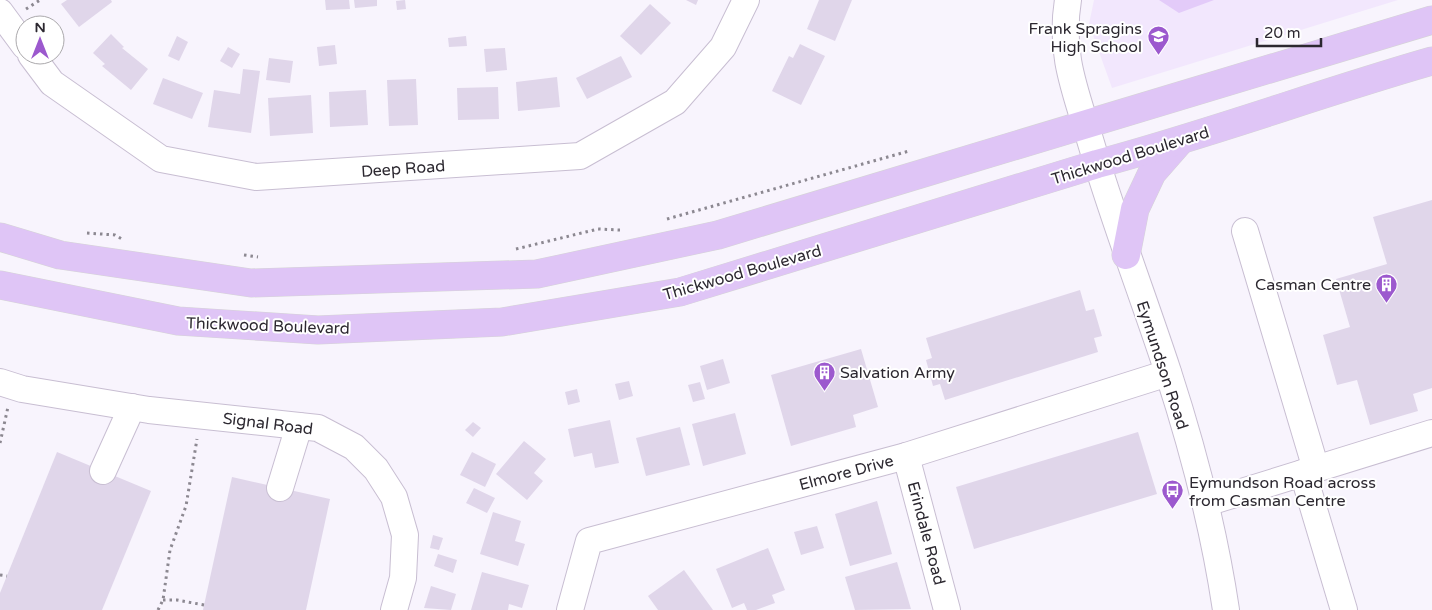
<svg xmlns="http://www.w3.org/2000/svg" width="1432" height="610" viewBox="0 0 1432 610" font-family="'Varela Round',sans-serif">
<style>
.built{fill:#f2e7fd}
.garden{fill:#e3cbf9}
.building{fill:#e0d6ea}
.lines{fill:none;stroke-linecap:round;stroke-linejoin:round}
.minor-casing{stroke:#c8bed2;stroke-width:28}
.major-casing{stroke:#d5d4d6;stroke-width:29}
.path{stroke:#8c8891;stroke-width:3;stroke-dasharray:2.5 4;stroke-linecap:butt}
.minor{stroke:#fff;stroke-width:26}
.major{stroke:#dfc5f6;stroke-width:28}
.labels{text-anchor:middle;stroke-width:4;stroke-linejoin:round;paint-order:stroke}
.poi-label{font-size:16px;fill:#2c2830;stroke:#fff;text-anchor:end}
.street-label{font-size:16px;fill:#2c2830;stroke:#fff}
</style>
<rect width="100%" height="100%" fill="#f8f4fd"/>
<polygon class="built" points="1094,0 1398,0 1112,88 1089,24"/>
<polygon class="garden" points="1159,0 1214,0 1179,13"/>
<g class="building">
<polygon points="67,0 111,0 112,2 79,27 61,4"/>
<polygon points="325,0 349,0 350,9 326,10"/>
<polygon points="354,0 377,0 377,6 355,8"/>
<polygon points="405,0 406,9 397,10 396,1"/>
<polygon points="686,0 698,0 696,5"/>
<polygon points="819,0 852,0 835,41 807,29"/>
<polygon points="650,4 671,23 641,55 620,36"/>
<polygon points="111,34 124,47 122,48 148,69 131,90 102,66 105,64 93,53"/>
<polygon points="177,36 188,42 179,61 168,56"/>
<polygon points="466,36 467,46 449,47 448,38"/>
<polygon points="800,44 825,56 801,105 772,91 789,56 793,58"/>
<polygon points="335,45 337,64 319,66 317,47"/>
<polygon points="228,47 240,54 232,68 220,61"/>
<polygon points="505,48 507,70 486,72 484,49"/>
<polygon points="621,56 632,77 587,99 576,78"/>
<polygon points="269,58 293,61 290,83 266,80"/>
<polygon points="243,69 260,71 251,133 208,127 214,90 240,94"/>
<polygon points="557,77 560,107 518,111 516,82"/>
<polygon points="163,78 203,93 192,119 153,104"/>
<polygon points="416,79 418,125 389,126 387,80"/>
<polygon points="498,87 499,119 458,120 457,88"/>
<polygon points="366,90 368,125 330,127 329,92"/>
<polygon points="311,95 313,133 270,136 268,98"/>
<polygon points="1432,200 1432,388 1413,394 1418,411 1370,425 1357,380 1337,385 1323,335 1350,327 1336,279 1387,264 1373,217"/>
<polygon points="1080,290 1086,311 1094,309 1102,336 1094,338 1098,352 945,400 940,384 933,386 926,360 932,358 926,338"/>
<polygon points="861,349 878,407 853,415 856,427 791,446 771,375"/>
<polygon points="723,359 730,383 707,390 700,366"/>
<polygon points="629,381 633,396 619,400 615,384"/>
<polygon points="700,382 705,399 693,402 688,385"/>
<polygon points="577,389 580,402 568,405 565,392"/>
<polygon points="735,413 746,454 703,466 692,424"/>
<polygon points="610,420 619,463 595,468 592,453 574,457 568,429"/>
<polygon points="473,422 481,428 473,437 465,430"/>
<polygon points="680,427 690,465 646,476 636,438"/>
<polygon points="1138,432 1157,494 974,549 956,487"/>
<polygon points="524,441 546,459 534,473 543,481 527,500 496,474"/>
<polygon points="57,452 151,491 102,610 0,610 0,593"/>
<polygon points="472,452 496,464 485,487 460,475"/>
<polygon points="232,477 330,499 306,610 203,610"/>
<polygon points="474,488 495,498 487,513 466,503"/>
<polygon points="877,501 892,554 850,566 835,514"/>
<polygon points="493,512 521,521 515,541 525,544 518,566 480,554"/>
<polygon points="817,526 824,548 801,555 794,532"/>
<polygon points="433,535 443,538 439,550 430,548"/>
<polygon points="768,548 785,590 772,595 775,603 756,610 747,610 744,603 732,608 716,569"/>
<polygon points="438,554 457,560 453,573 434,566"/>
<polygon points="897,562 911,609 855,610 845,577"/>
<polygon points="684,570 713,610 658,610 648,596"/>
<polygon points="482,572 529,585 522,608 509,604 508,610 471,610"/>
<polygon points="431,586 456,594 451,610 424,608"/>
</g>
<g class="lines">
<defs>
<g id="minor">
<path d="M 1068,0 C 1059,55 1076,92 1091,143 C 1114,221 1143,296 1168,372 C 1193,449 1214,529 1226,610"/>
<polyline points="0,12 25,46"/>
<polyline points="31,55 52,83 161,159 256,177 580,156 675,102 723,47 746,0"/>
<polyline points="1245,231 1316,469"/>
<polyline points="0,382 22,389 149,410 318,428 354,447 376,469 394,497 405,535 403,578 394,610"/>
<polyline points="906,456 947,610"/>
<polyline points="103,471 132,407"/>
<polyline points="1303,473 1344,610"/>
<polyline points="280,488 299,426"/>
<polyline points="1206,503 1432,433"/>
<polyline points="570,610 589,541 906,456 1168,373"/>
</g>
<g id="major">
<polyline points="0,237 60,255 251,283 537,274 718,235 1432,20"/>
<polyline points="1126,255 1135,209 1152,173 1180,141"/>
<path d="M 0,285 L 178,321 L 318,330 L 502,322 L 680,292 L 1097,164 C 1210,134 1320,93 1432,61"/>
</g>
</defs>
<use href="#minor" class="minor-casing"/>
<use href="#major" class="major-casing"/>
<g class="path">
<polyline points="26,9 40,0"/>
<polyline points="667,219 909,151"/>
<polyline points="87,233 115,235 122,239"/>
<polyline points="516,249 598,229 620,230"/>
<polyline points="244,255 258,257"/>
<polyline points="0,443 8,407"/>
<polyline points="0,575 7,576"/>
<polyline points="163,600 177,600 204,605"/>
<polyline points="158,610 163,600 170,550 186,506 197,439"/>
</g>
<use href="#minor" class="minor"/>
<use href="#major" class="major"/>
</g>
<defs>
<symbol id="school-pin" viewBox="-11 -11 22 30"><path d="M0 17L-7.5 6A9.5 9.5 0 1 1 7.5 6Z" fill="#9c59ce" stroke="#fff"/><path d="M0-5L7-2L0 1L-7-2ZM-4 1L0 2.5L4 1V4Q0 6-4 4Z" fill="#fff"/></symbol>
<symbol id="building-pin" viewBox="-11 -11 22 30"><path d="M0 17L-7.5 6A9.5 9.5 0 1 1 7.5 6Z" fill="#9c59ce" stroke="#fff"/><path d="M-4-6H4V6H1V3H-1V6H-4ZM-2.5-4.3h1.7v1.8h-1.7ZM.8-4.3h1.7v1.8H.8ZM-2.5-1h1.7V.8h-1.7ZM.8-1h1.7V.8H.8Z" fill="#fff"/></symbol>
<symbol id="bus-pin" viewBox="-11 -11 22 30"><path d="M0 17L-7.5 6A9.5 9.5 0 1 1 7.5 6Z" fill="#9c59ce" stroke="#fff"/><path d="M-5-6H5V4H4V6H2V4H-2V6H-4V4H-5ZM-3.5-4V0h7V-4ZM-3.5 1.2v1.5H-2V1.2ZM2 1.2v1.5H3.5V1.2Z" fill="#fff"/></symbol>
</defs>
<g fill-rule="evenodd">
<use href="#school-pin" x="1146" y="24" width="25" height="34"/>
<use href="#building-pin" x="1374" y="272" width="25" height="34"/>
<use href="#building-pin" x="812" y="360" width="25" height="34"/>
<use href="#bus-pin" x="1160" y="478" width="25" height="34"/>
</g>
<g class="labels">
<g class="poi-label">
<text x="1142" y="34">Frank Spragins<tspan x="1142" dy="18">High School</tspan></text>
<text x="1371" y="290">Casman Centre</text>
<text x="840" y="378" text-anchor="start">Salvation Army</text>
<text x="1189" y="488" text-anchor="start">Eymundson Road across<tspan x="1189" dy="18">from Casman Centre</tspan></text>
</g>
<g class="street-label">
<text transform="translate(1130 155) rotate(-17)" y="6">Thickwood Boulevard</text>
<text transform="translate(403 168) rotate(-4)" y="6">Deep Road</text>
<text transform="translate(742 272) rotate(-16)" y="6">Thickwood Boulevard</text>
<text transform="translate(268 325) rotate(2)" y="6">Thickwood Boulevard</text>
<text transform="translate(1163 365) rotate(72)" y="6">Eymundson Road</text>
<text transform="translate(268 423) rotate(7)" y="6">Signal Road</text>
<text transform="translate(846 472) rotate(-15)" y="6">Elmore Drive</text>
<text transform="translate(927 533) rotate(75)" y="6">Erindale Road</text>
</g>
</g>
<g transform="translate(40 40)"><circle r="24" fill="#ffffff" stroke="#aba9ac"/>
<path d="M0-4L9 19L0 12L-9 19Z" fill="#9c59ce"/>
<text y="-8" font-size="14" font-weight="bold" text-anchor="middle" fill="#2c2830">N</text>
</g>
<path d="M1257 38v8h64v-8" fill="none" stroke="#2c2830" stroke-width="2.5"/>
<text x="1264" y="38" font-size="15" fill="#2c2830" stroke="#ffffff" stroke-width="4" paint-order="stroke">20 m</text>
</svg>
